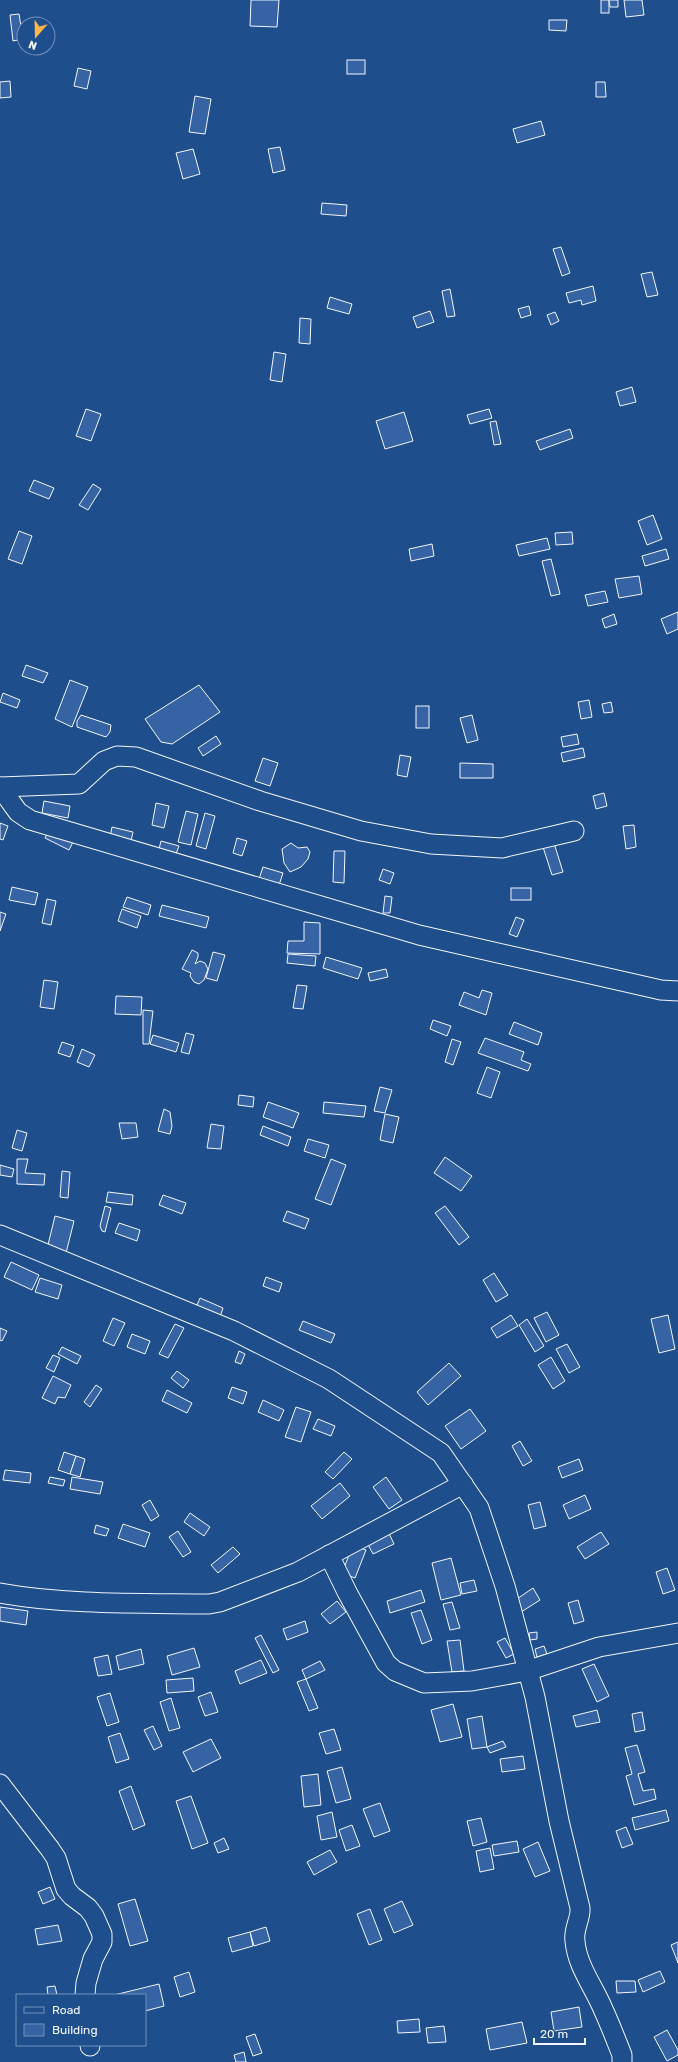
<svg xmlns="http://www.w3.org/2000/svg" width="678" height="2062" viewBox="0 0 678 2062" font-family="Rubik,sans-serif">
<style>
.building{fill:#3563a3;stroke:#f2f6ff}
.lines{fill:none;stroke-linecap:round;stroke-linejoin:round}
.minor-casing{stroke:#f2f6ff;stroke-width:21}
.minor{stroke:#1f4e8c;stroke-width:19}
</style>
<rect width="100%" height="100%" fill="#1f4e8c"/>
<g class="building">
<polygon points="251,0 279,0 277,27 250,26"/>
<rect x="601" y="0" width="8" height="13"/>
<polygon points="609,0 618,0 618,7 610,7"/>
<polygon points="624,0 642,0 644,15 626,17"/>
<polygon points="19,14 23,39 13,41 10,15"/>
<polygon points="549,20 567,20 566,31 549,30"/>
<rect x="347" y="60" width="18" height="14"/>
<polygon points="78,68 91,71 87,89 74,86"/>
<polygon points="10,81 11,97 0,98 0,82"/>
<polygon points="596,82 605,82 606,97 596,97"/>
<polygon points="195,96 211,99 205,134 189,132"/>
<polygon points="541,121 545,135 517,143 513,129"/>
<polygon points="280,147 285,170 273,173 268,149"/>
<polygon points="193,149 200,174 183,179 176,153"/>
<polygon points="322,203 347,205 346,216 321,214"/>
<polygon points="561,247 570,273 562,276 553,249"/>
<polygon points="652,272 658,295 647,297 641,274"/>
<polygon points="593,286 596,301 582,305 581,300 569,303 566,293"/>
<polygon points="450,289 455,316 447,317 442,291"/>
<polygon points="330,297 352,304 349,314 327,308"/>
<polygon points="529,306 531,315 521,318 518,309"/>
<polygon points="430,311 434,322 417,328 413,317"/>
<polygon points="555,312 559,321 551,325 547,315"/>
<polygon points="300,318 311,319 310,344 299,343"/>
<polygon points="274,352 286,354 282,382 270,380"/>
<polygon points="632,387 636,402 620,406 616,392"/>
<polygon points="86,409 101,414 91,441 76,436"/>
<polygon points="489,409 492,418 470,424 467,415"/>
<polygon points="404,412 413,441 385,449 376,421"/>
<polygon points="496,421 501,444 494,445 490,422"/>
<polygon points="570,429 573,438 540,450 536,441"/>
<polygon points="34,480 54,488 49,499 29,491"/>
<polygon points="93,484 101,489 88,510 79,505"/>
<polygon points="653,515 662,539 647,545 638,521"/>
<polygon points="19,531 32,536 22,564 8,559"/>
<polygon points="572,532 573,544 556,545 555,533"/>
<polygon points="547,538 550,549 519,556 516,545"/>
<polygon points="432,544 434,556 411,561 409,549"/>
<polygon points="666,549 669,559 645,566 642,556"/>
<polygon points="551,559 560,594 551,596 542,561"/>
<polygon points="639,576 642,594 619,598 615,579"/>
<polygon points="605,591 608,602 588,606 585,595"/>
<polygon points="678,612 678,629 667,634 661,619"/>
<polygon points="614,614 617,624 605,628 602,619"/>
<polygon points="26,665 48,673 43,683 22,676"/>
<polygon points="70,680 88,687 72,727 55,719"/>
<polygon points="199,685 220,712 172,744 161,742 145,719"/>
<polygon points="3,693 20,700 17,708 0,702"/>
<polygon points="589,700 592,717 581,719 578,702"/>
<polygon points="611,702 613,712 604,713 602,704"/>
<rect x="416" y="706" width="13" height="22"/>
<polygon points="81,715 111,725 110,732 106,737 77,727 77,721"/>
<polygon points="472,715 478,740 467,743 460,718"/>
<polygon points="577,734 579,744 563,747 561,737"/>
<polygon points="216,736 221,744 203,756 198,748"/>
<polygon points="583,748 585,757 563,762 561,753"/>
<polygon points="400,755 411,757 407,777 397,775"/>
<polygon points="263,758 278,763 270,786 255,781"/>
<polygon points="460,763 493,764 493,778 460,778"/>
<polygon points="604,793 607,806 596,809 593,796"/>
<polygon points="44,801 70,806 68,818 42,813"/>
<polygon points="156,803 169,806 164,828 152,825"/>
<polygon points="186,811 198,814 191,845 178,842"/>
<polygon points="205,813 215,816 206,849 196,846"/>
<polygon points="0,823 8,826 3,840 0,839"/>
<polygon points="634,825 636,847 626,849 623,826"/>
<polygon points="112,827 133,832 131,841 110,837"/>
<polygon points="50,828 74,840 69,850 45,838"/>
<polygon points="237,838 247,841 242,856 233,853"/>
<polygon points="161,841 179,846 176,854 159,849"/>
<polygon points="291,843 298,848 307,847 310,852 308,859 301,867 290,872 284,863 282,849"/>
<polygon points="554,843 563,872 552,875 543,847"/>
<polygon points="334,851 345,851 344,883 333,882"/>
<polygon points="263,867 283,873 279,885 259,879"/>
<polygon points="383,869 394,873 390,884 379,880"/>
<polygon points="12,887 38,893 35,905 9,900"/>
<rect x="511" y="888" width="20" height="12"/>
<polygon points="385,896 392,897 390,913 383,913"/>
<polygon points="127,897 151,905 148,915 123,907"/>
<polygon points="47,899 56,901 51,925 42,923"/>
<polygon points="162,905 209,917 206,928 159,916"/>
<polygon points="122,909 141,916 137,928 118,921"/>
<polygon points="0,912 6,914 0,931"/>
<polygon points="516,917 524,920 517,937 509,934"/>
<polygon points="304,922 320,923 320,954 287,953 288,941 304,941"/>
<polygon points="192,950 198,953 198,957 195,964 200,961 205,963 208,969 204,980 199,984 194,982 190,976 191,973 182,969"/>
<polygon points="213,952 225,955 217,981 206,978"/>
<polygon points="288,954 316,956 315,966 287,963"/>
<polygon points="326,957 362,968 358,979 323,968"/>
<polygon points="386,969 388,977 370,981 368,973"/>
<polygon points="44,980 58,982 54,1009 40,1007"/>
<polygon points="297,985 307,986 303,1009 293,1008"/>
<polygon points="482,990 492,993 486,1015 459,1005 464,992 479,998"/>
<polygon points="116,996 142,997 141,1015 115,1014"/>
<polygon points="143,1010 153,1011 149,1044 143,1044"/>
<polygon points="433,1020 451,1026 447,1036 430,1029"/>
<polygon points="514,1022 542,1033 538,1045 509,1034"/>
<polygon points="186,1033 194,1035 189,1054 181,1052"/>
<polygon points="153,1035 179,1043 176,1052 150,1044"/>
<polygon points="485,1038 524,1052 521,1060 531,1064 528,1071 478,1053"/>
<polygon points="452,1039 461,1042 453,1065 445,1062"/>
<polygon points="62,1042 74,1046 70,1057 58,1053"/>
<polygon points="82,1049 95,1055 89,1067 77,1062"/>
<polygon points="487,1067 500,1072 491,1098 477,1093"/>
<polygon points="380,1087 392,1090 385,1113 374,1111"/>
<polygon points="239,1095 254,1097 253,1107 238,1105"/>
<polygon points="268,1102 299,1113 293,1128 263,1117"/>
<polygon points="324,1102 366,1106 364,1117 323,1113"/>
<polygon points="164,1109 170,1112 172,1126 170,1134 158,1131"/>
<polygon points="385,1114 399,1117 393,1143 380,1140"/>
<polygon points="119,1123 136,1123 138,1137 122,1139"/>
<polygon points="211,1124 224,1126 221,1149 207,1148"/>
<polygon points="263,1126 291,1137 288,1146 260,1135"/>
<polygon points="17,1130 27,1133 22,1151 12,1148"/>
<polygon points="308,1139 329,1145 325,1158 304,1151"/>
<polygon points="445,1157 472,1176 461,1191 434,1173"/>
<polygon points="17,1159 28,1159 25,1173 45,1174 44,1185 17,1184"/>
<polygon points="331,1159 346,1165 331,1205 315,1199"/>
<polygon points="0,1165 14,1169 12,1177 0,1175"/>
<polygon points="62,1171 70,1172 68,1198 60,1197"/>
<polygon points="108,1192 133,1195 132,1205 106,1202"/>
<polygon points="163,1195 186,1203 182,1214 159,1205"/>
<polygon points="105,1206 111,1208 105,1232 102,1231 100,1226"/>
<polygon points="445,1206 469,1237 459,1245 435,1213"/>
<polygon points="287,1211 309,1219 305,1229 283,1221"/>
<polygon points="55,1216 74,1221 66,1253 47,1249"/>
<polygon points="119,1223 140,1230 137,1241 115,1233"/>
<polygon points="11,1262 39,1275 32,1290 4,1277"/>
<polygon points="494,1273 508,1295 496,1302 483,1280"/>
<polygon points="266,1277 282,1283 279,1292 263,1286"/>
<polygon points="40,1278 62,1285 58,1299 35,1292"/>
<polygon points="200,1298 223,1308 219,1320 195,1310"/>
<polygon points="547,1312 559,1335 546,1342 534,1318"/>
<polygon points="511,1315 518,1326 497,1338 491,1328"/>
<polygon points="668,1315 675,1349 659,1353 651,1319"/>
<polygon points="113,1318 125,1323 114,1346 103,1341"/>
<polygon points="527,1319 544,1346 535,1352 519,1325"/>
<polygon points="303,1321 335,1334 331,1343 299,1330"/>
<polygon points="175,1324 184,1328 168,1358 159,1354"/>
<polygon points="0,1328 7,1331 2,1341 0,1340"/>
<polygon points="132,1334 150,1341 145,1354 127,1347"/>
<polygon points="567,1344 580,1367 569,1373 556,1349"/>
<polygon points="62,1347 81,1356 77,1364 58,1354"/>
<polygon points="239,1351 245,1354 241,1364 235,1362"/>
<polygon points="53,1355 60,1358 54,1372 46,1368"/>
<polygon points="551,1357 565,1381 553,1389 538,1365"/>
<polygon points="449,1363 461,1376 428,1405 417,1392"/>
<polygon points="177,1371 189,1380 183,1388 171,1378"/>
<polygon points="53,1376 71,1385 65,1398 58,1397 55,1404 42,1398"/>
<polygon points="96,1385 102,1389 90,1407 84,1402"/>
<polygon points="232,1387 247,1392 243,1404 228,1398"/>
<polygon points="167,1390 192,1403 187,1413 162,1401"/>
<polygon points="263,1400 284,1410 279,1421 258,1412"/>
<polygon points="296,1407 311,1412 301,1442 285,1437"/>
<polygon points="470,1409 486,1431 461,1449 445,1426"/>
<polygon points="318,1419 335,1426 331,1436 313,1429"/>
<polygon points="520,1441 532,1461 523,1466 512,1446"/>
<polygon points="64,1452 76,1456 70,1474 58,1470"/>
<polygon points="344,1452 352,1459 333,1479 325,1472"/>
<polygon points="76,1456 85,1459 80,1477 70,1474"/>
<polygon points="579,1459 583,1470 562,1478 558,1467"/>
<polygon points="5,1470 31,1473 30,1483 3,1480"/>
<polygon points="50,1477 65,1480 63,1486 48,1483"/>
<polygon points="72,1477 103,1482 100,1494 70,1489"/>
<polygon points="386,1477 402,1500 389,1509 373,1487"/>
<polygon points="340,1483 350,1496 322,1519 311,1506"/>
<polygon points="585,1495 591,1509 569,1519 563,1505"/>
<polygon points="150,1500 159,1516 151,1521 142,1505"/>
<polygon points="540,1502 546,1526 534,1529 528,1505"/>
<polygon points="190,1513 210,1527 204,1536 184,1522"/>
<polygon points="123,1524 150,1533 145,1547 118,1538"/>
<polygon points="96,1525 109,1529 106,1536 94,1533"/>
<polygon points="387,1529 394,1544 373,1554 365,1539"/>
<polygon points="178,1531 191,1552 183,1557 169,1537"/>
<polygon points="601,1532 609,1544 585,1559 577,1547"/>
<polygon points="353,1545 366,1550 355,1578 342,1573"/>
<polygon points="233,1547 240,1554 218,1573 211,1565"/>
<polygon points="451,1558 461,1595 441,1600 432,1563"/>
<polygon points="667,1568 675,1590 663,1594 656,1572"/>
<polygon points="474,1580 477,1591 462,1594 460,1583"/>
<polygon points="533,1588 540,1600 518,1614 511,1603"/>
<polygon points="421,1590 425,1602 390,1613 387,1601"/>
<polygon points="578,1600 584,1621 574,1624 568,1603"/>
<polygon points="337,1601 346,1612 330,1624 321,1614"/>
<polygon points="452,1602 460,1628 450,1630 443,1604"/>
<polygon points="0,1607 28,1611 26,1625 0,1621"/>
<polygon points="421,1610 432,1640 422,1644 411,1613"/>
<polygon points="305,1621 308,1632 287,1640 283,1629"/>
<polygon points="537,1632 537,1639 530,1640 529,1633"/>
<polygon points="261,1635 279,1670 273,1673 255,1638"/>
<polygon points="505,1638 514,1654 506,1658 497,1642"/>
<polygon points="460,1640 464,1671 452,1672 447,1641"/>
<polygon points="544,1646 547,1654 537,1657 535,1649"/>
<polygon points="194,1648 200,1667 172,1675 167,1656"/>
<polygon points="141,1649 144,1664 119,1670 116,1656"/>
<polygon points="108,1655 112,1674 98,1676 94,1658"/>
<polygon points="261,1660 267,1673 240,1684 235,1671"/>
<polygon points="320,1661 325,1670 306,1679 302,1670"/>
<polygon points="594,1664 609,1696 597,1702 582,1669"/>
<polygon points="193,1678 194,1691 167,1693 166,1680"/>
<polygon points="306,1679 318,1708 309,1711 297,1682"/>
<polygon points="211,1692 218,1712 205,1716 198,1697"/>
<polygon points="110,1693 119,1722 107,1726 97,1697"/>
<polygon points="171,1698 180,1728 169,1731 160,1702"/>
<polygon points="453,1704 462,1737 440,1742 431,1710"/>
<polygon points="597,1710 600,1722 576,1727 573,1716"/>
<polygon points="642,1712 645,1730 635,1732 632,1714"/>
<polygon points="482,1716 487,1747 472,1749 467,1719"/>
<polygon points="153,1726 162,1746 154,1750 144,1730"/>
<polygon points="334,1729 341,1750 326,1754 319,1733"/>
<polygon points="120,1733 129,1759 116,1763 108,1737"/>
<polygon points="211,1739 221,1758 193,1772 183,1752"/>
<polygon points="503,1741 506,1747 490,1753 487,1747"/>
<polygon points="637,1745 645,1772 638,1774 643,1791 654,1789 656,1799 634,1805 626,1776 632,1774 625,1748"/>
<polygon points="523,1756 525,1769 502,1772 500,1759"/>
<polygon points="342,1767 351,1799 336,1803 327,1771"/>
<polygon points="318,1774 321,1805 304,1807 301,1776"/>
<polygon points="131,1786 145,1825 133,1830 119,1791"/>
<polygon points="191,1796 208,1843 192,1849 176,1801"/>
<polygon points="380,1803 390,1831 374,1837 363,1809"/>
<polygon points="666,1810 669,1821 635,1830 632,1818"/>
<polygon points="332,1812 337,1837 321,1840 317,1816"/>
<polygon points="481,1818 487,1842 473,1846 467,1821"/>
<polygon points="352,1825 360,1846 346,1851 339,1830"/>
<polygon points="626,1827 633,1844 622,1848 616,1831"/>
<polygon points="224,1838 229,1849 218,1853 214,1843"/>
<polygon points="517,1841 519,1852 494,1856 492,1845"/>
<polygon points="538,1842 550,1871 535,1877 523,1849"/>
<polygon points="490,1848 494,1869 480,1872 476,1851"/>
<polygon points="330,1850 337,1862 314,1875 307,1862"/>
<polygon points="50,1887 55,1899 43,1904 38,1892"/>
<polygon points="135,1899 148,1941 130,1946 118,1904"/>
<polygon points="402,1901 413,1925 394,1933 384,1909"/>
<polygon points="370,1909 382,1940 369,1945 357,1914"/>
<polygon points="58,1925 62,1941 38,1945 35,1929"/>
<polygon points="266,1927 270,1941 254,1946 250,1932"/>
<polygon points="250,1932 253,1946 232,1952 228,1938"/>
<polygon points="678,1942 678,1963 671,1945"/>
<polygon points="660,1971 665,1982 643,1992 638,1980"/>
<polygon points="189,1972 195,1992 180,1997 174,1977"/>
<polygon points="616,1981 635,1981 636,1992 617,1993"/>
<polygon points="159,1984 164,2006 145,2011 145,1995 114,1995"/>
<polygon points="55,1986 57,1995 48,1995 47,1987"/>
<polygon points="579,2007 582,2027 554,2031 551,2012"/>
<polygon points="419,2019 420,2032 398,2033 397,2021"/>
<polygon points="522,2022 527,2043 490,2050 486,2029"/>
<polygon points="444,2026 446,2042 428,2043 426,2028"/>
<polygon points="667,2030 678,2050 678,2055 667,2061 654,2037"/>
<polygon points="255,2034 262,2053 253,2056 246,2037"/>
<polygon points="244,2052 246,2062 236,2062 234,2055"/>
</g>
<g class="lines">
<defs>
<g id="minor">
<polyline points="0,787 18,812 30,820 419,935 661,990 678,991"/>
<polyline points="0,787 79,784 104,761 117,756 136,757 260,801 361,831 431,844 502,848 574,831"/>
<path d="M 0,1235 L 234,1331 L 329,1379 L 441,1453 L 479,1508 L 505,1586 L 535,1697 L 559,1821 L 580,1908 C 581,1919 573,1929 575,1941 C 577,1966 594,1987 603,2009 C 610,2024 616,2040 622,2055 L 622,2062"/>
<polyline points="329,1555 347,1592 386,1663 395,1671 424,1683 472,1681 527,1671 599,1647 678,1633"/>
<path d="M 0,1593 C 66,1605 142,1603 209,1604 L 220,1602 L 298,1572 L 463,1484"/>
<polyline points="0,1784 50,1849 56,1858 66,1889 72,1896 88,1908 94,1916 102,1934 102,1942 93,1959 86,1983 85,1995"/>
<polyline points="90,2045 90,2046"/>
</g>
</defs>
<use href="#minor" class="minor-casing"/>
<use href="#minor" class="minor"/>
</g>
<rect x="16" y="1994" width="130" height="52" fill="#1f4e8c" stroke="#7391ba"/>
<rect x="24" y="2007" width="20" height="6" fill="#1f4e8c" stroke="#7391ba"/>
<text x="52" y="2014" font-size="12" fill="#f2f6ff">Road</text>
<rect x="24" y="2024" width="20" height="12" fill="#3563a3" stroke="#7391ba"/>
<text x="52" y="2034" font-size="12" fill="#f2f6ff">Building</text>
<g transform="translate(36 36) rotate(200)"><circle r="19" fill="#1f4e8c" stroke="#7391ba"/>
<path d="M0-3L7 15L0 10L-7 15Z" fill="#ffb74d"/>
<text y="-6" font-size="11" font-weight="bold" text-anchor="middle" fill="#f2f6ff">N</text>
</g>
<path d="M534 2038v6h51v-6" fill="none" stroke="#f2f6ff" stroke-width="2"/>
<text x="540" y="2038" font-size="12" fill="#f2f6ff" stroke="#1f4e8c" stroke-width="3" paint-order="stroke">20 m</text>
</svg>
